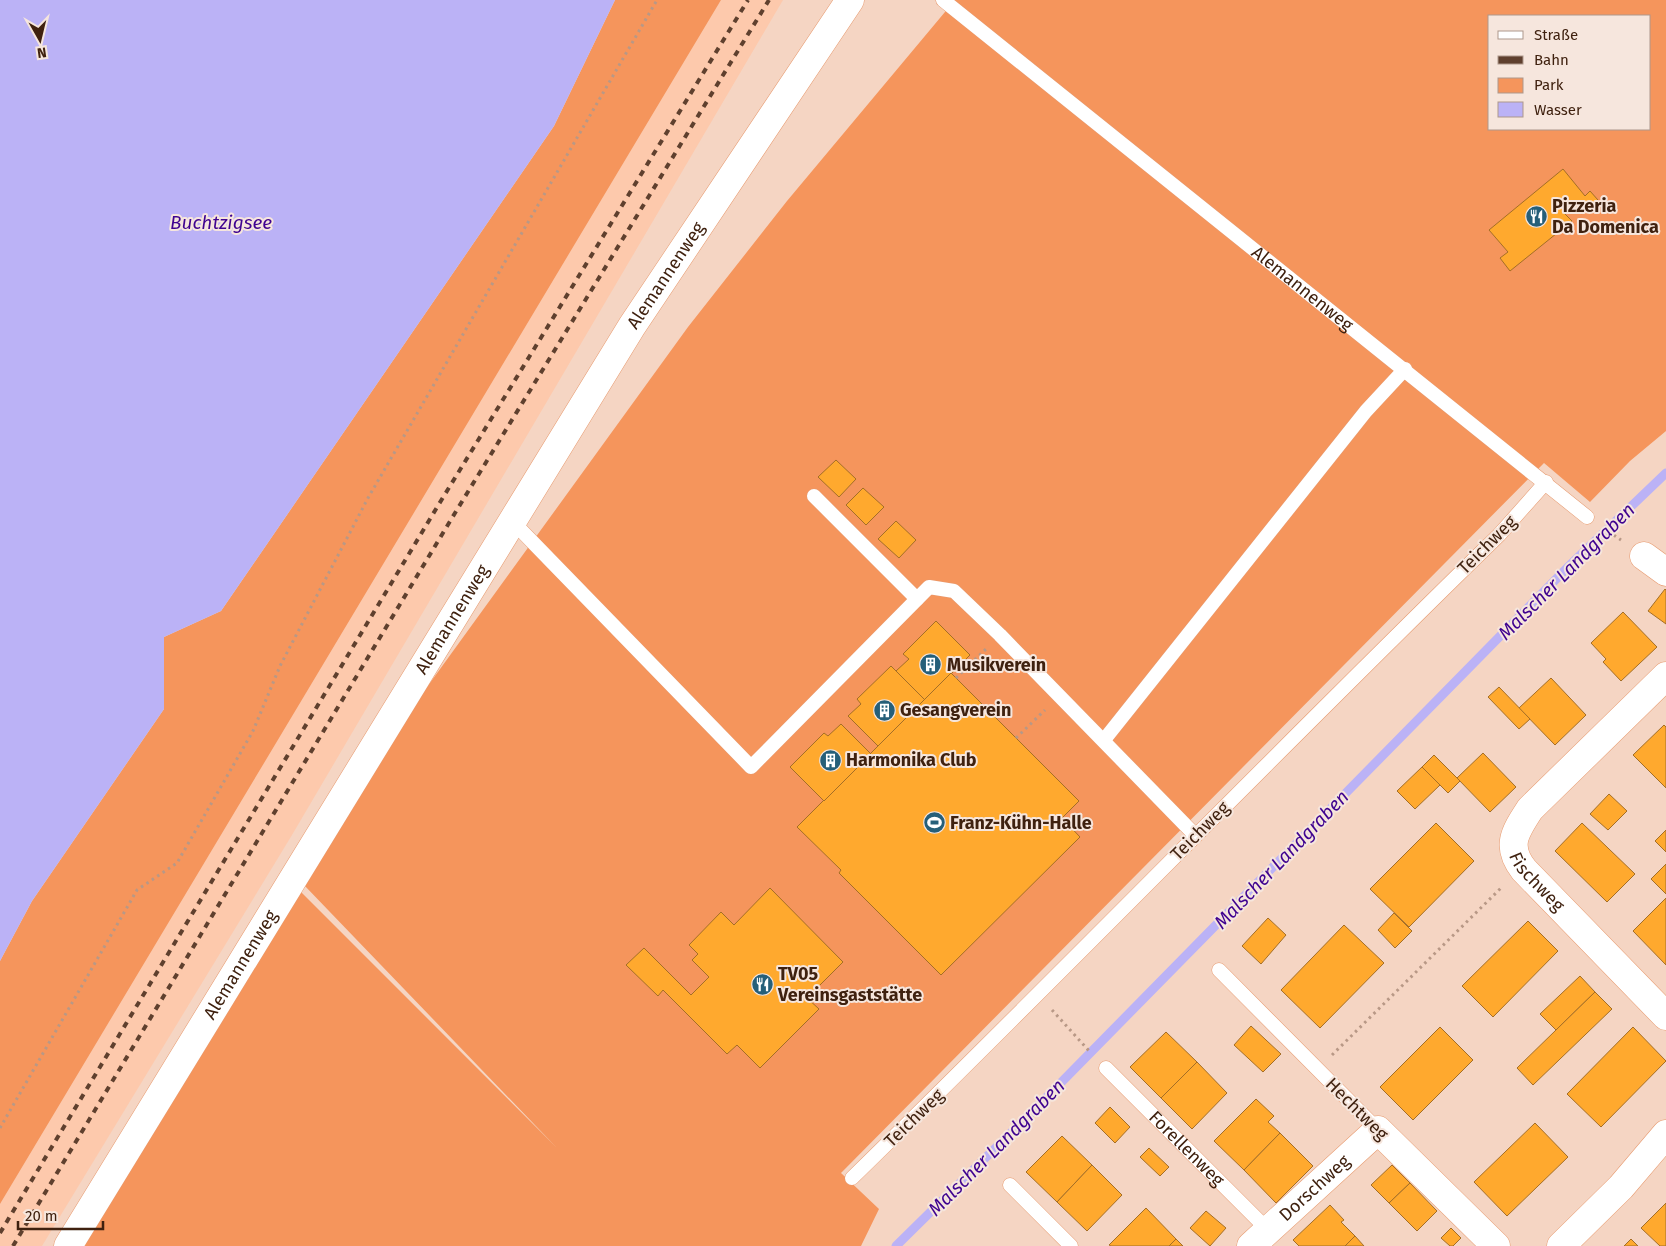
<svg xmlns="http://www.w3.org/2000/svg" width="1666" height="1246" viewBox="0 0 1666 1246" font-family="'Fira Sans',sans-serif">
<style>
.built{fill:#fdc9ac}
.green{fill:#f5955c;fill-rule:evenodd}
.water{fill:#bbb2f6}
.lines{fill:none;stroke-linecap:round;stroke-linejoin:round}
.stream{stroke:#bbb2f6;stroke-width:9}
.building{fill:#ffa92e;stroke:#a46e26}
.lane-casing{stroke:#e79a6f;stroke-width:15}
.street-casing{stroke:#e79a6f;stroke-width:29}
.path{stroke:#b89886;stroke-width:3;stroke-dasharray:2.5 4;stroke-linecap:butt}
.lane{stroke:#fff;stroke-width:14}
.street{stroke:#fff;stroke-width:28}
.rail{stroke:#5f402e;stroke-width:4;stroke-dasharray:6 6;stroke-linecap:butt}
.labels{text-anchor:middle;stroke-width:4;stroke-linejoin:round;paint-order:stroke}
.poi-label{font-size:18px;font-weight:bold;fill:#3f210f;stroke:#f6e6dd;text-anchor:start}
.street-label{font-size:18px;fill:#3f210f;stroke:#f6e6dd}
.water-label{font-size:19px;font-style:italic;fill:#3f0390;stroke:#f6e6dd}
</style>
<rect width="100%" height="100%" fill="#f5d5c3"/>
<polygon class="built" points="721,0 783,0 292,835 42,1246 0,1246 0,1204"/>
<g class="green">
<polygon points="615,0 721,0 0,1204 0,961 32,901 164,709 164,637 221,611 554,126"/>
<path d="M 955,0 L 1666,0 L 1666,431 L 1630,461 L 1590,502 L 1544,463 L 841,1173 L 879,1209 L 861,1246 L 72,1246 L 299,890 L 557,1148 L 304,885 L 414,705 L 688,327 L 787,201 ZM 1490,16 L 1650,16 L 1650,129 L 1490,129 Z"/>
</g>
<polygon class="water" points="0,0 615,0 554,126 221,611 164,637 164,709 32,901 0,961"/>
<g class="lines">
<polyline class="stream" points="896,1246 1037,1107 1571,564 1666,473"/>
</g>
<g class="building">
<polygon points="1563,169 1585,196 1590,191 1598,200 1581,214 1575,206 1565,214 1572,221 1510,271 1500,258 1508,252 1489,230"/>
<polygon points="836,460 856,479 839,497 818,477"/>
<polygon points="863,488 884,507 866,525 846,505"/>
<polygon points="896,521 916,540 899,558 878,539"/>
<polygon points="1665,589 1666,590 1666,624 1648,611"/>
<polygon points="1623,612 1657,647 1621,681 1603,662 1606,659 1591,643"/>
<polygon points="936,621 970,655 925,700 896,671 909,659 903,654"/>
<polygon points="891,666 925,700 878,746 848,716 861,704 857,699"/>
<polygon points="951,673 1079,801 1062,818 1080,837 941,975 839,873 841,870 797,827"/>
<polygon points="1551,678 1586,715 1555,745 1519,708"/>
<polygon points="1499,687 1530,719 1519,729 1488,697"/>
<polygon points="841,724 871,754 824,801 790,767 824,733 828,736"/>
<polygon points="1664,725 1666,727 1666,788 1633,755"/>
<polygon points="1483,753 1516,787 1490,812 1457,778"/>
<polygon points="1434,755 1460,781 1448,793 1422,767"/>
<polygon points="1422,767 1440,785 1415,809 1397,791"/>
<polygon points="1609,794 1627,811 1608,830 1590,814"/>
<polygon points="1436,823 1474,861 1409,927 1370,889"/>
<polygon points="1582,823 1635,874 1607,902 1555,851"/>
<polygon points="1666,830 1666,852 1655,841"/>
<polygon points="1666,864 1666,894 1651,879"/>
<polygon points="770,888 843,962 807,998 819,1009 760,1068 737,1045 727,1054 663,990 658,996 626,965 644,948 691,995 709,977 692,960 698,954 689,945 721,912 734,925"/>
<polygon points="1666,898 1666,965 1633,931"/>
<polygon points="1394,913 1412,931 1395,948 1378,930"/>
<polygon points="1268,918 1286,935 1261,964 1242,946"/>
<polygon points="1528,921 1558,951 1493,1017 1462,986"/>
<polygon points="1344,925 1384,963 1320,1028 1281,990"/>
<polygon points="1580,976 1595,992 1556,1030 1540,1014"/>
<polygon points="1595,992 1612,1009 1533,1085 1517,1068"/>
<polygon points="1251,1026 1281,1054 1263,1072 1234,1045"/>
<polygon points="1440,1027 1473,1060 1413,1120 1380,1087"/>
<polygon points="1633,1027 1666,1061 1601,1127 1567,1094"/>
<polygon points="1166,1032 1197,1062 1161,1098 1130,1067"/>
<polygon points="1197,1062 1227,1093 1192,1129 1161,1098"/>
<polygon points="1256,1099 1274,1116 1268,1122 1280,1133 1244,1170 1214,1141"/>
<polygon points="1110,1107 1130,1127 1115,1143 1095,1123"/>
<polygon points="1535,1123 1568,1157 1507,1216 1474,1182"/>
<polygon points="1280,1133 1313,1166 1276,1203 1244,1170"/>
<polygon points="1062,1136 1092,1165 1057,1202 1026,1172"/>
<polygon points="1149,1148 1169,1167 1160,1176 1140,1157"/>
<polygon points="1092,1165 1122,1195 1087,1231 1057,1202"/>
<polygon points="1392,1165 1410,1183 1389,1203 1371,1185"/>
<polygon points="1410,1183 1437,1211 1417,1231 1389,1203"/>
<polygon points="1666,1203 1666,1246 1660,1246 1641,1228"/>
<polygon points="1330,1205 1344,1220 1341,1222 1355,1236 1345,1246 1299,1246 1293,1240"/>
<polygon points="1146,1208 1176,1239 1169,1246 1111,1246 1109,1245"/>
<polygon points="1206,1211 1226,1228 1210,1246 1190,1228"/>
<polygon points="1451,1228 1461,1238 1453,1246 1450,1246 1441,1238"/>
<polygon points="1355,1236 1364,1246 1345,1246"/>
<polygon points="1176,1239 1183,1246 1169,1246"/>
<polygon points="1631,1239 1638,1246 1624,1246"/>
</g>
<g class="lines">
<defs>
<g id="lane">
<path id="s1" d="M 943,0 L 1587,517"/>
<polyline points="814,496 917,599"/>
<polyline points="513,522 751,767 929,587 954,591 1000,635 1195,835"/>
<polyline points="1104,740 1366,411 1405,369"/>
<polyline points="1219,970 1378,1130"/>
<path id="s2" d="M 1106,1068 L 1267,1229"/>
<path d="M 852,1178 C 1070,965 1281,747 1499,535 L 1546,482"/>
<polyline points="1010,1185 1071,1246"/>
</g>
<g id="street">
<polyline points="1644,556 1666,572"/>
<path id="s3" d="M 1666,676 L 1530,809 C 1515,832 1505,846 1524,870 L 1666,1016"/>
<path id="s4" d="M 68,1246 L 632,326 L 850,0"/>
<path id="s5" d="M 1251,1246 L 1378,1130 L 1496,1246"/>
<polyline points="1561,1246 1621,1187 1666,1134"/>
</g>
</defs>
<use href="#lane" class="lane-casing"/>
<use href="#street" class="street-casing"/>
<g class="path">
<polyline points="1603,528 1621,540"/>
<polyline points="956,678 986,649"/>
<polyline points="1016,738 1045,710"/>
<polyline points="1052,1010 1091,1053"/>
<polyline points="1332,1055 1502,887"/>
<polyline points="0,1128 137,890 177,863 253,731 280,666 368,498 657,0"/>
</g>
<use href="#lane" class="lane"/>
<use href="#street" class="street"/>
<g class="rail">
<polyline points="0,1233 439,504 748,0"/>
<polyline points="13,1246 455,513 769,0"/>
</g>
</g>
<defs>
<symbol id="restaurant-disc" viewBox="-11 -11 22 22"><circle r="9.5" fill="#265f79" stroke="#f6e6dd"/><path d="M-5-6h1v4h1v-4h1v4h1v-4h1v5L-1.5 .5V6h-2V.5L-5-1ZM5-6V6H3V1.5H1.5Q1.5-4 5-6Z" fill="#fff"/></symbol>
<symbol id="building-disc" viewBox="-11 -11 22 22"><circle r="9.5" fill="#265f79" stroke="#f6e6dd"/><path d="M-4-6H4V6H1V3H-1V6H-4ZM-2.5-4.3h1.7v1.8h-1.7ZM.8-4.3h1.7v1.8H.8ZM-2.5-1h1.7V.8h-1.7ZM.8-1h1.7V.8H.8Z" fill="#fff"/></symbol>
<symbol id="stadium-disc" viewBox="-11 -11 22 22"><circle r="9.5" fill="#265f79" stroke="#f6e6dd"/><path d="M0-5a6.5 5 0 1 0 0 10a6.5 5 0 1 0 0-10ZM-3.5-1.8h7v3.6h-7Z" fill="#fff"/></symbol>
</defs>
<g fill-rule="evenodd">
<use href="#restaurant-disc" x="1524" y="204" width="25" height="25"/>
<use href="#building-disc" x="918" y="652" width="25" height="25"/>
<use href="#building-disc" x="872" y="698" width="25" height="25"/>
<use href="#building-disc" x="818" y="748" width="25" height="25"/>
<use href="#stadium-disc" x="922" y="810" width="25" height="25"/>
<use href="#restaurant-disc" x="750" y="972" width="25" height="25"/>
</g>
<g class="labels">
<g class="poi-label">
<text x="1552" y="212">Pizzeria<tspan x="1552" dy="21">Da Domenica</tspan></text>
<text x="947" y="671">Musikverein</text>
<text x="900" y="716">Gesangverein</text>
<text x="846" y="766">Harmonika Club</text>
<text x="950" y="829">Franz-Kühn-Halle</text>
<text x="778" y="980">TV05<tspan x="778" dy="21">Vereinsgaststätte</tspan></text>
</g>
<g class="street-label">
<text dy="6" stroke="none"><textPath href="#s4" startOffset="1140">Alemannenweg</textPath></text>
<text dy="6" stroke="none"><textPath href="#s1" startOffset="461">Alemannenweg</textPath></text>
<text transform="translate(1487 545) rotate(-45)" y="6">Teichweg</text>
<text dy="6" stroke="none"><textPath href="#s4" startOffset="735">Alemannenweg</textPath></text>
<text transform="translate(1200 831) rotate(-45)" y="6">Teichweg</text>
<text dy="6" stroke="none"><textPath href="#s3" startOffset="275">Fischweg</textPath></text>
<text dy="6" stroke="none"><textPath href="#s4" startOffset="330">Alemannenweg</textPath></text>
<text transform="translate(1357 1109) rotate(45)" y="6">Hechtweg</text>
<text transform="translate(914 1118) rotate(-44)" y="6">Teichweg</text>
<text dy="6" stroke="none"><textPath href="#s2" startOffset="114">Forellenweg</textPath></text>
<text dy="6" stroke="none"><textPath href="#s5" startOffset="86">Dorschweg</textPath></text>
</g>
<g class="water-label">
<text x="221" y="229">Buchtzigsee</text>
<text transform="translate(1566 571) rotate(-45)" y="7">Malscher Landgraben</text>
<text transform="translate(1281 859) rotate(-46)" y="7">Malscher Landgraben</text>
<text transform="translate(996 1147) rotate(-45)" y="7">Malscher Landgraben</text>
</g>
</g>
<rect x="1488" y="15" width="162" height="115" fill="#f6e6dd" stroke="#ad978b"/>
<rect x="1498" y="31" width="25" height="8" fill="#ffffff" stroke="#ad978b"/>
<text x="1534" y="40" font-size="15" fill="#3f210f">Straße</text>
<rect x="1498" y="56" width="25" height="8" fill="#5f402e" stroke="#ad978b"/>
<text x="1534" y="65" font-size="15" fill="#3f210f">Bahn</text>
<rect x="1498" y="78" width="25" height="15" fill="#f5955c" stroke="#ad978b"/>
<text x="1534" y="90" font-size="15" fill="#3f210f">Park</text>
<rect x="1498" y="102" width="25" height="15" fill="#bbb2f6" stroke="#ad978b"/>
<text x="1534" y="115" font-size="15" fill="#3f210f">Wasser</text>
<g transform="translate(40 40) rotate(172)" stroke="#f6e6dd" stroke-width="4" paint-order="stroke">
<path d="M0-4L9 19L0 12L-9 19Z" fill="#3f210f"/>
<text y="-8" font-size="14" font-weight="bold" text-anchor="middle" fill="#3f210f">N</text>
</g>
<path d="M18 1221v8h85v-8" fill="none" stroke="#3f210f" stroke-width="2.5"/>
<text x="25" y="1221" font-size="15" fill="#3f210f" stroke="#f6e6dd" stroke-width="4" paint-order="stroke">20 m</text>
</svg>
